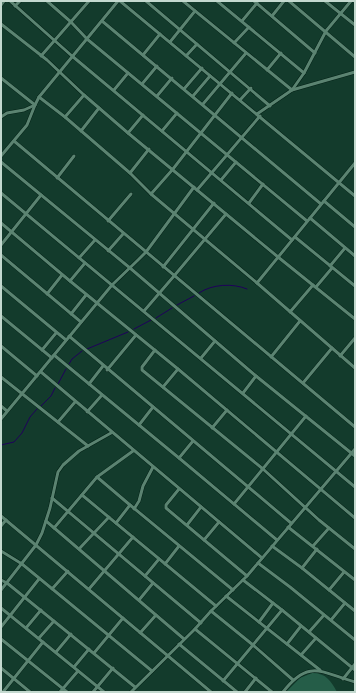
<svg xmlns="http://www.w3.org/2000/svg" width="356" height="693" viewBox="0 0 356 693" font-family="Quicksand,sans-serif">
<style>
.green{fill:#255d48}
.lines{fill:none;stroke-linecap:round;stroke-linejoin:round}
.stream{stroke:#1f005b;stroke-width:1}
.minor-casing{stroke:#032116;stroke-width:4}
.minor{stroke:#5b8371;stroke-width:3}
</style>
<rect width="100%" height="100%" fill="#133b2c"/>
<path class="green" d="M 312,673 C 326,673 331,681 337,692 L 286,692 L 300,678 Z"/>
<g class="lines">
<g class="stream">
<path d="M 199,293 C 212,284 233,283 247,289"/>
<polyline points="177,305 194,296"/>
<polyline points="156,318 172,308"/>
<polyline points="134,329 151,320"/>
<polyline points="87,349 128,332"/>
<polyline points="69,364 72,359 82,351"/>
<polyline points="58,384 66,369"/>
<polyline points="41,406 51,396 55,388"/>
<polyline points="1,445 14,442 22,433 30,417 37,409"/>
</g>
<defs>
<g id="minor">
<polyline points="10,1 72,56 292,240"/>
<polyline points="47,1 71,22 87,39 307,221"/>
<polyline points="120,1 355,196"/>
<polyline points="146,1 270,106"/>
<polyline points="183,1 292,90 355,72"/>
<polyline points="217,1 304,73"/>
<polyline points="254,1 315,53"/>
<polyline points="289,1 355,57"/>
<polyline points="325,1 355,25"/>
<polyline points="1,5 4,1"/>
<polyline points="15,6 20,1"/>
<polyline points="272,16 284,1"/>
<polyline points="102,21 321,204"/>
<polyline points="242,21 257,3"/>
<polyline points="1,24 47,60 84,95 128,133 278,257 355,319"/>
<polyline points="170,42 195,11"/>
<polyline points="234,43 249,27"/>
<polyline points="143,55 160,34"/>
<polyline points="41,56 89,1"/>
<polyline points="186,56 197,44"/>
<polyline points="267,70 281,53"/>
<polyline points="1,78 35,105 24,110 7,113 1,117"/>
<polyline points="142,84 157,66"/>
<polyline points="184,89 202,68"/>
<polyline points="114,90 128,73"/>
<polyline points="157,96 172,78"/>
<polyline points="193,96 210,76"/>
<polyline points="39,97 65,117 130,173 151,194 257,283 355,368"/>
<polyline points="240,100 251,88"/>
<polyline points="203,104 246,53"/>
<polyline points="257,114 292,90 304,73 326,31 351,1"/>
<polyline points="65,117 84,95"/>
<polyline points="81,131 99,108"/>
<polyline points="162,131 177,113"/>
<polyline points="128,133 143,115"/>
<polyline points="14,141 355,427"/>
<polyline points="1,156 27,125 35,105 39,97 118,1"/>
<polyline points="1,162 130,268 256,376 355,456"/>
<polyline points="130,173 149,149"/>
<polyline points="57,178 74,156"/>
<polyline points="221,180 236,162"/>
<polyline points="197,190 260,116"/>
<polyline points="1,193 355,487"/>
<polyline points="151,194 173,169 232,93"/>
<polyline points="324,201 355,227"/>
<polyline points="249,203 263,184"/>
<polyline points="310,218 355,256"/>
<polyline points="108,221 131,194"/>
<polyline points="1,223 70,281 178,369 355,518"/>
<polyline points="295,237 355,286"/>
<polyline points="1,245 41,195"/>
<polyline points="108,251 123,234"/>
<polyline points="1,255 81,322"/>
<polyline points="79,258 95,240"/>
<polyline points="330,266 345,248"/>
<polyline points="163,267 214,203"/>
<polyline points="70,281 85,263"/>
<polyline points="257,283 355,163"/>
<polyline points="1,286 66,340"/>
<polyline points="316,287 332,268"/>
<polyline points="47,294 62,275"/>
<polyline points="144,311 174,276 226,214"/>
<polyline points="290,312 313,285"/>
<polyline points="71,314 86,295"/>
<polyline points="1,316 52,358"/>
<polyline points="69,336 291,523"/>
<polyline points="1,346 37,376"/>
<polyline points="42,350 56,333"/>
<polyline points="155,350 142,367 142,370 263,469 319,520 355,549"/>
<polyline points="54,355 179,458 277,540"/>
<polyline points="340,356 355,338"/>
<polyline points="271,357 300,321"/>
<polyline points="201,358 215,341"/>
<polyline points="107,370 136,335"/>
<polyline points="41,372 262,558"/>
<polyline points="1,377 88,446"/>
<polyline points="303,383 332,348"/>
<polyline points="89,384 103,366"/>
<polyline points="163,387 178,369"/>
<polyline points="243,393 256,376"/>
<polyline points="1,406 7,411"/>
<polyline points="87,412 102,395"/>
<polyline points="1,419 112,285 138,260 146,252 194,187"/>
<polyline points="58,422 75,402"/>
<polyline points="139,425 153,407"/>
<polyline points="212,428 227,410"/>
<polyline points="179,458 193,441"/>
<polyline points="97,477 130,505 233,590"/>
<polyline points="179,489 166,505 166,508 247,576"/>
<polyline points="82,495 216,606"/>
<polyline points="52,498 201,623"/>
<polyline points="234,504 306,416"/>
<polyline points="134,509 139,501 143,486 153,467"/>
<polyline points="1,516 211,692"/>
<polyline points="46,521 184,639"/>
<polyline points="116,523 130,505"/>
<polyline points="187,525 201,507"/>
<polyline points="1,526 6,520"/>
<polyline points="288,527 355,580"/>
<polyline points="54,528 97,477 133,451"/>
<polyline points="204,540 219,522"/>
<polyline points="272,546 302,568 355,611"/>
<polyline points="313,546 329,528"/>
<polyline points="79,549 109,517"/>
<polyline points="1,551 22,564 152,671"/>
<polyline points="258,563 290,587 355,640"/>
<polyline points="165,564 179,546"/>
<polyline points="302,568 317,549"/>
<polyline points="145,576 159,559"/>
<polyline points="1,580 7,583 135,687"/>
<polyline points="243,580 282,610 355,670"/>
<polyline points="52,589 68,571"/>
<polyline points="89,589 133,537"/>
<polyline points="1,590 36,545 42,533 50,508 58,472 63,465 79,451 111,433"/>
<polyline points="329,590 344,572"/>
<polyline points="226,596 320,670"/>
<polyline points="139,600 153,583"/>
<polyline points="1,608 104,692"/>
<polyline points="211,611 253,645 293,680"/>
<polyline points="331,620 345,603"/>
<polyline points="259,622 273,603"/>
<polyline points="1,627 39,579"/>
<polyline points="26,628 41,610"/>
<polyline points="195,629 272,692"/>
<polyline points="309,632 324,615"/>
<polyline points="140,633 156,615"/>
<polyline points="39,638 54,621"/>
<polyline points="1,639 67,692"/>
<polyline points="179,644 237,692"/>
<polyline points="287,644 301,626"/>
<polyline points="56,652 71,634"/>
<polyline points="94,653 123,618"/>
<polyline points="301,655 316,638"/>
<polyline points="74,667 89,649"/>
<polyline points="1,668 30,692"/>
<polyline points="343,679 355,664"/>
<polyline points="223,681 282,610"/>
<polyline points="3,692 43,642"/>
<polyline points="60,692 78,671"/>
<polyline points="93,692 113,668"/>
<polyline points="131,692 195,629 211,611 247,576 355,449"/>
<polyline points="245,692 256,678"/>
<path d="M 283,692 C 309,658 322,673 355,682"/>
</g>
</defs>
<use href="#minor" class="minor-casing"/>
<use href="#minor" class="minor"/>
</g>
<rect width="356" height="693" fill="none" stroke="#c4d9cf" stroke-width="4"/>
</svg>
